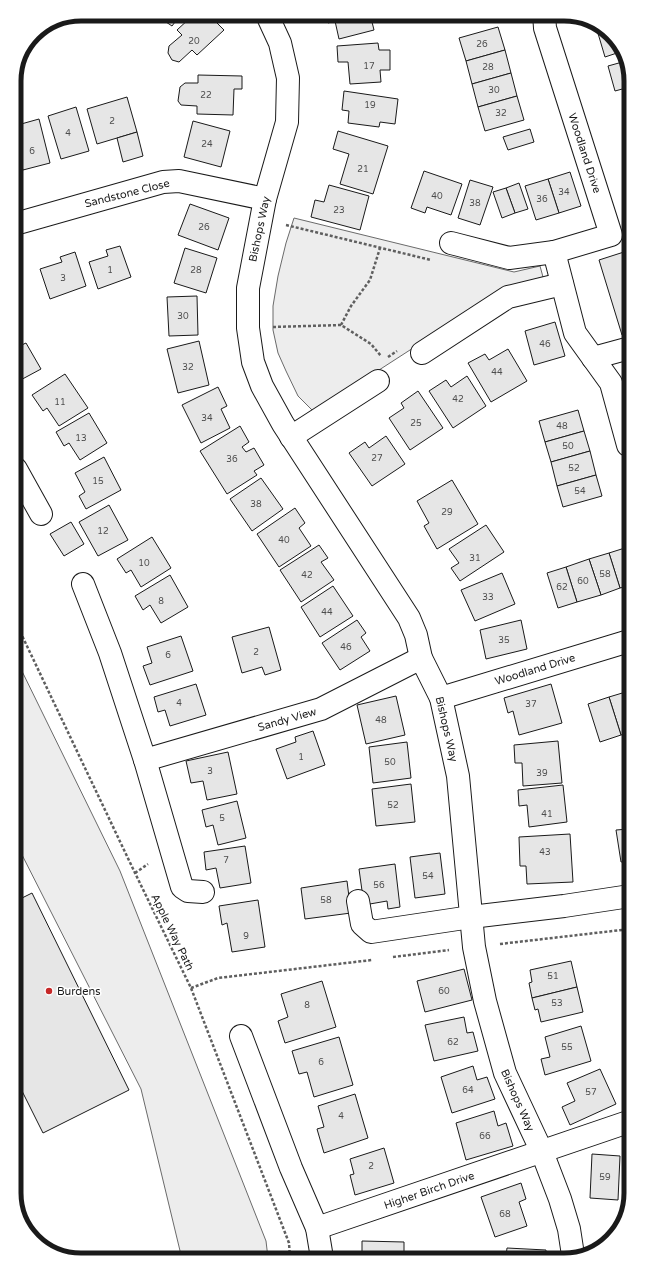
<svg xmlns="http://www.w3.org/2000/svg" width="645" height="1274" viewBox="0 0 645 1274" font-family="'Varela Round',sans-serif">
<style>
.built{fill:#ededed;stroke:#6a6a6a}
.building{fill:#e6e6e6;stroke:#1a1a1a}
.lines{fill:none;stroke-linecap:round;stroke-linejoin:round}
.minor-casing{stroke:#1a1a1a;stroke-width:24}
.path{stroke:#5f5f5f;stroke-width:2.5;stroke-dasharray:3 2;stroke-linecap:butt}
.minor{stroke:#fff;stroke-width:22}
.poi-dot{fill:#c62828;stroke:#fff;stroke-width:1.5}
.labels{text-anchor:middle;stroke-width:3;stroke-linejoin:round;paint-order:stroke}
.number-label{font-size:9px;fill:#4d4d4d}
.street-label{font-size:11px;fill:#1a1a1a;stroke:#fff}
.poi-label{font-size:11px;fill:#1a1a1a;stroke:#fff;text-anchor:start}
.rim{fill:none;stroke:#1a1a1a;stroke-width:5}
</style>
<rect width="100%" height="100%" fill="#fff"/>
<g class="built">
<polygon points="294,218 514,272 540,266 543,277 506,288 314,412 298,396 286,371 278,353 273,330 273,306 278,276 286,243"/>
<polygon points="17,661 120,871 266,1241 268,1258 182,1259 141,1089 17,845"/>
</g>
<g class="building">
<polygon points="327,16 382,16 383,19 372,22 374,30 339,39 335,21 328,23"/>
<polygon points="160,18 178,18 172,26"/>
<polygon points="190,18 212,18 224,30 197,55 192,50 179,62 172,60 168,53 169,46 182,35 177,30"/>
<polygon points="498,27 505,50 466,61 459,38"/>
<polygon points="604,28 623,51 605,57 597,30"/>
<polygon points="378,43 379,50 390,50 390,70 380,70 381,82 350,84 348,62 338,62 337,46"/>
<polygon points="505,50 511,73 472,84 466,61"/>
<polygon points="626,61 626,88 615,91 608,66"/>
<polygon points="511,73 517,96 478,107 472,84"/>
<polygon points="198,75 242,76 242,89 234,89 233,115 197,114 197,106 181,105 178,101 180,87 185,83 198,83"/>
<polygon points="344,91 398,99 395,124 380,122 379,127 348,123 349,111 342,110"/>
<polygon points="517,96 524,120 485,131 478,107"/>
<polygon points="127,97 137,132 97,144 87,109"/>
<polygon points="76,107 89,151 61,159 48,116"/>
<polygon points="39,119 50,163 23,170 14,140 14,126"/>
<polygon points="193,121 230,131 221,167 184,157"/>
<polygon points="530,129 534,142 508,150 503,137"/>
<polygon points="338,131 388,146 373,194 340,184 349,154 333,149"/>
<polygon points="137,132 143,156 123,162 117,138"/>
<polygon points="424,171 462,184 451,215 427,207 425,213 411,208"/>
<polygon points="570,172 581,206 559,213 548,179"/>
<polygon points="548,179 559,213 536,220 525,186"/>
<polygon points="470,180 493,187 480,225 458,218"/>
<polygon points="519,183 528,209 515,213 506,188"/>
<polygon points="329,185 369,196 360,230 311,217 315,200 324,202"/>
<polygon points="506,188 515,213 502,218 493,192"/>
<polygon points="190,204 229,218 218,250 178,235"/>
<polygon points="120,246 131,277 98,289 89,262 108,256 106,250"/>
<polygon points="185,248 217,258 206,293 174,283"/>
<polygon points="627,251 627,333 622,335 599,260"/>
<polygon points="75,252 86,286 50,299 40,269 62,262 60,257"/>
<polygon points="197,296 198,335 169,336 167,297"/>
<polygon points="555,322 565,356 534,365 525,331"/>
<polygon points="199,341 209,385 178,393 167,349"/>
<polygon points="26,343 41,369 15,383 15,348"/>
<polygon points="508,349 527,381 491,402 468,363 485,354 489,360"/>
<polygon points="65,374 88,408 59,426 47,408 43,411 32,395"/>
<polygon points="467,376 486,406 453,428 429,391 446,380 451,387"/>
<polygon points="218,387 227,406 221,409 230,428 201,443 182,405"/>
<polygon points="418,391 443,428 410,450 389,418 404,408 401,403"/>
<polygon points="578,410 584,431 545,442 539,421"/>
<polygon points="89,413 107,443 80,460 69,443 64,446 56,432"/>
<polygon points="240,426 249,442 242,447 246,452 254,448 264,465 254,471 257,475 227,494 200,451"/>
<polygon points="584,431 590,451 551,462 545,442"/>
<polygon points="386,436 405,464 372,486 349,453 365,442 369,448"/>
<polygon points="590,451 596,475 557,486 551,462"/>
<polygon points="104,457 121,490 86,509 79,496 85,492 75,473"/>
<polygon points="596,475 602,496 563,507 557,486"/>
<polygon points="261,478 283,509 252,531 230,499"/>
<polygon points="452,480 478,524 437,549 424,526 429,523 417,501"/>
<polygon points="109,505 128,540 98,556 79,522"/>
<polygon points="295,508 305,523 299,528 311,546 279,567 257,534"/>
<polygon points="71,522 84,544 64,556 50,534"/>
<polygon points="486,525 504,552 460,581 451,568 459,563 449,549"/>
<polygon points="152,537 171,568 141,587 131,570 126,573 117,559"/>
<polygon points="319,545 328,558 321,562 334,580 301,602 280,570"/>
<polygon points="628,547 628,586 620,588 609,553"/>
<polygon points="609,553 620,588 601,595 589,559"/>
<polygon points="589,559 601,595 577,602 566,567"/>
<polygon points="566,567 577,602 558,608 547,573"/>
<polygon points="502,573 515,604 475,621 461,590"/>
<polygon points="170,575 188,607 161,623 150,605 143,610 135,596"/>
<polygon points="333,586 353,616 320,637 301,607"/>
<polygon points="357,620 366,633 361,637 370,651 340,670 322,643"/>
<polygon points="521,620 527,649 486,659 480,630"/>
<polygon points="269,627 281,670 265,675 262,667 242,673 232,637"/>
<polygon points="181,636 193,671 150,685 143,666 152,663 147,647"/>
<polygon points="196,684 206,715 170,726 165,710 158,712 154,697"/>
<polygon points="551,684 562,723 519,735 513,711 508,713 504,698"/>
<polygon points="629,691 629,733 621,735 609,697"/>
<polygon points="396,696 405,735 366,744 357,705"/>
<polygon points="609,697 621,735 600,742 588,704"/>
<polygon points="313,731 325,765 287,779 276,749 296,742 295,737"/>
<polygon points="558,741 562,783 523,786 522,763 515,763 514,745"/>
<polygon points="407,742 411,778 373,783 369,747"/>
<polygon points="228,752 237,794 207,800 203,781 191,783 186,761"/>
<polygon points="411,784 415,822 376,826 372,789"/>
<polygon points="563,785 567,822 529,827 527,805 519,806 518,790"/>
<polygon points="237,801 246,838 218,845 213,825 206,827 202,810"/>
<polygon points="629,829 630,861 621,862 616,830"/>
<polygon points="570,834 573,882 527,884 526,866 520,866 519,837"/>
<polygon points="245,846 251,883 220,888 216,868 206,870 204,852"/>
<polygon points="440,853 445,894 415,898 410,857"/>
<polygon points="395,864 400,907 388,909 387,901 364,905 359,869"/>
<polygon points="347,881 351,913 305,919 301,888"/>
<polygon points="32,893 129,1090 43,1133 18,1083 18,900"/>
<polygon points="258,900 265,947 232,952 227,923 222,925 219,906"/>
<polygon points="571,961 577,987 532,998 529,983 532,982 530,970"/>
<polygon points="464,969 472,1000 425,1012 417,981"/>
<polygon points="322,981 336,1027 285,1043 278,1021 288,1017 281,994"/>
<polygon points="577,987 583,1012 541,1022 538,1009 535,1010 532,998"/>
<polygon points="464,1017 467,1033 473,1032 478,1051 434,1061 425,1025"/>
<polygon points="581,1026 591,1061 545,1075 541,1059 550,1057 545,1037"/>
<polygon points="339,1037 353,1085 314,1097 307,1072 299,1074 292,1051"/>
<polygon points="473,1066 477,1080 487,1077 495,1099 452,1113 441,1077"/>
<polygon points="600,1069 616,1104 570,1125 562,1107 575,1101 567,1083"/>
<polygon points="355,1094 368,1138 324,1153 317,1129 324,1127 318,1106"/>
<polygon points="494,1111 498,1126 506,1123 513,1146 466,1160 456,1123"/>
<polygon points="384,1148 394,1183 355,1195 350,1175 354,1174 350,1159"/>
<polygon points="592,1154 620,1156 618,1200 590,1198"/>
<polygon points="521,1183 526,1199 519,1202 527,1226 495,1237 481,1197"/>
<polygon points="362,1241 404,1242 404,1257 362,1257"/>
<polygon points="507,1248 546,1250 546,1255 506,1256"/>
</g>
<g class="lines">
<defs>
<g id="minor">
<polyline points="544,14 545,28 611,235 554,252 575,333 611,383 628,445"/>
<polyline points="268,17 280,43 288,78 287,122 265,199 248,288 248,328 253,362 262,386 283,424 409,618 416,635 421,658 441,698 458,776 474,947 485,1001 505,1073 542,1152 560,1199 569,1229 573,1255"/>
<polyline points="15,224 163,182 179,181 265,199"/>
<polyline points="451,243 509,258 554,252"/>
<polyline points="422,353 508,297 562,284"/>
<polyline points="593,358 626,349"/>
<polyline points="291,437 378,381"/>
<polyline points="16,469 41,514"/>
<polyline points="83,584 110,653 145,760 182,887 188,891 203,892"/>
<polyline points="441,698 629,641"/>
<polyline points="145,760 321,709 421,658"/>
<polyline points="358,901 362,924 371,932 471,917 564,906 630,896"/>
<polyline points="241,1036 291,1168 317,1228 322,1258"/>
<polyline points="317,1228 631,1121"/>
</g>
</defs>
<use href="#minor" class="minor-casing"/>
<g class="path">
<polyline points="286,225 431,260"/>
<polyline points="341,325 351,306 370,280 380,248"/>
<polyline points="273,327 341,325 371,344 381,356"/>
<polyline points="388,357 397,351"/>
<polyline points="16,623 135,873 191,988 289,1243 290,1258"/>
<polyline points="135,873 148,864"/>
<polyline points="500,944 630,929"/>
<polyline points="393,957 449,950"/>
<polyline points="191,988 218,978 372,960"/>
</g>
<use href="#minor" class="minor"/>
</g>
<circle class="poi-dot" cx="49" cy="991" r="4"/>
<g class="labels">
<g class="number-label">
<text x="194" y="44">20</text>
<text x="482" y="47">26</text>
<text x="369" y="69">17</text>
<text x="488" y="70">28</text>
<text x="494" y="93">30</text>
<text x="206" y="98">22</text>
<text x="370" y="108">19</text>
<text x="501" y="116">32</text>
<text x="112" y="124">2</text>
<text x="68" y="136">4</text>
<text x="207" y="147">24</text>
<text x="32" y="154">6</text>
<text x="363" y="172">21</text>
<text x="564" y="195">34</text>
<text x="437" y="199">40</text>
<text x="542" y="202">36</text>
<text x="475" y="206">38</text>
<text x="339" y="213">23</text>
<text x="204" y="230">26</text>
<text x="110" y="273">1</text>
<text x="196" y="273">28</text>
<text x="63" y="281">3</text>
<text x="183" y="319">30</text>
<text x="545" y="347">46</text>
<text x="188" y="370">32</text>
<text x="497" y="375">44</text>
<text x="458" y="402">42</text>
<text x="60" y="405">11</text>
<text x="207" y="421">34</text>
<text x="416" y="426">25</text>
<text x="562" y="429">48</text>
<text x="81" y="441">13</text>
<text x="568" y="449">50</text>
<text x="377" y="461">27</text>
<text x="232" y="462">36</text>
<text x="574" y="471">52</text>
<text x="98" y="484">15</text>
<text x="580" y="494">54</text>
<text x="256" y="507">38</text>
<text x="447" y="515">29</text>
<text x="103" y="534">12</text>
<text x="284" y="543">40</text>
<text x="475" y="561">31</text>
<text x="144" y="566">10</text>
<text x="605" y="577">58</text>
<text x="307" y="578">42</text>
<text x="583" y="584">60</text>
<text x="562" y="590">62</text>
<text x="488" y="600">33</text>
<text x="161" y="604">8</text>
<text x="327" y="615">44</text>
<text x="504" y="643">35</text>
<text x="346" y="650">46</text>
<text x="256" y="655">2</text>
<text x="168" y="658">6</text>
<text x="179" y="706">4</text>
<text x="531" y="707">37</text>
<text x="381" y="723">48</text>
<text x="301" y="760">1</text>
<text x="390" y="765">50</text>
<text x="210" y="774">3</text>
<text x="542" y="776">39</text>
<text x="393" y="808">52</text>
<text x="547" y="817">41</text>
<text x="222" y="821">5</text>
<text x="545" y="855">43</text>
<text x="226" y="863">7</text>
<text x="428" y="879">54</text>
<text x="379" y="888">56</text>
<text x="326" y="903">58</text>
<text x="246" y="939">9</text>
<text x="553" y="979">51</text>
<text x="444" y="994">60</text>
<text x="557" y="1006">53</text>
<text x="307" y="1008">8</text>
<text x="453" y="1045">62</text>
<text x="567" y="1050">55</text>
<text x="321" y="1065">6</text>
<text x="468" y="1093">64</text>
<text x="591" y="1095">57</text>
<text x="341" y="1119">4</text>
<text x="485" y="1139">66</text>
<text x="371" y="1169">2</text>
<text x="605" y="1180">59</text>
<text x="505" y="1217">68</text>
</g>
<g class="street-label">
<text transform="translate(585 153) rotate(72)" y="4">Woodland Drive</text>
<text transform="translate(127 193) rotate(-14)" y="4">Sandstone Close</text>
<text transform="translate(259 229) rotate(-78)" y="4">Bishops Way</text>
<text transform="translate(535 669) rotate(-17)" y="4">Woodland Drive</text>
<text transform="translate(287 719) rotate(-16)" y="4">Sandy View</text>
<text transform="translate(447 729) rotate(77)" y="4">Bishops Way</text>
<text transform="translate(173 932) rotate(64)" y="4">Apple Way Path</text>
<text transform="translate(518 1100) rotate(66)" y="4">Bishops Way</text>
<text transform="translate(429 1190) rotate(-19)" y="4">Higher Birch Drive</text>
</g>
<g class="poi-label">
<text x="57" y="995">Burdens</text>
</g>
</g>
<path d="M0 0H645V1274H0ZM81 21H564A60 60 0 0 1 624 81V1193A60 60 0 0 1 564 1253H81A60 60 0 0 1 21 1193V81A60 60 0 0 1 81 21Z" fill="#fff" fill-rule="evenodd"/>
<path class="rim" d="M81 21H564A60 60 0 0 1 624 81V1193A60 60 0 0 1 564 1253H81A60 60 0 0 1 21 1193V81A60 60 0 0 1 81 21Z"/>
</svg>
